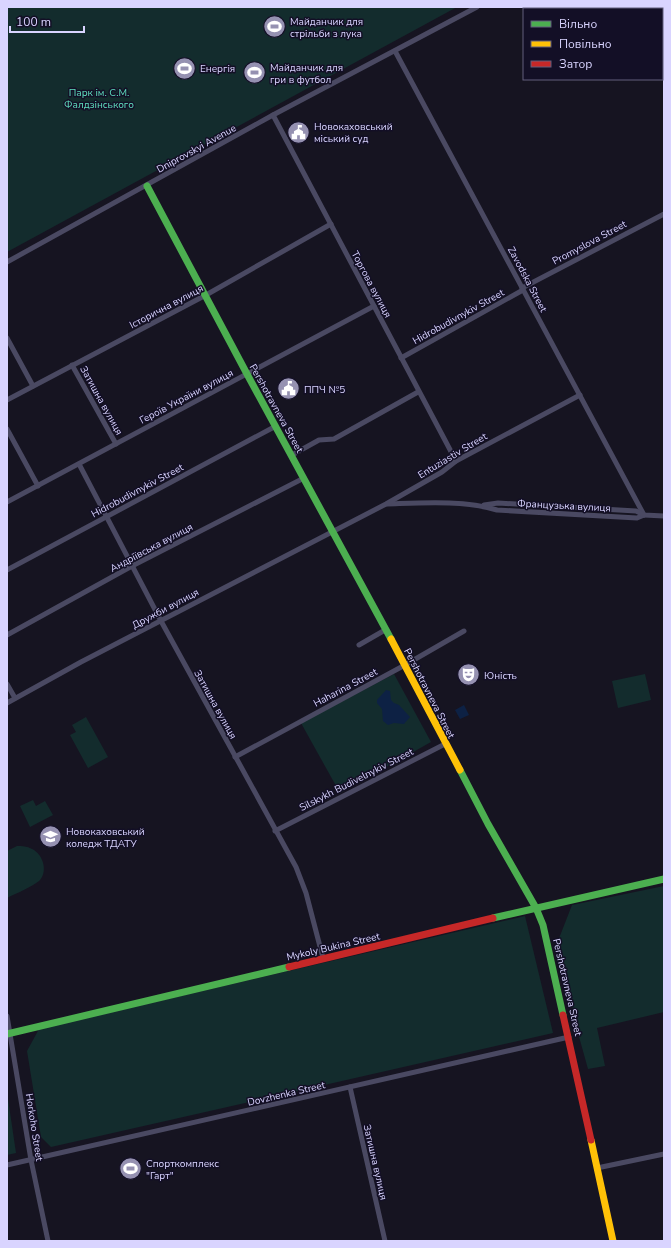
<svg xmlns="http://www.w3.org/2000/svg" width="671" height="1248" viewBox="0 0 671 1248" font-family="'Nunito Sans',sans-serif">
<style>
.green{fill:#132c2d}
.water{fill:#0d2144}
.lines{fill:none;stroke-linecap:round;stroke-linejoin:round}
.street{stroke:#4a4962;stroke-width:5}
.fast{stroke:#4caf50;stroke-width:7}
.slow{stroke:#ffc107;stroke-width:7}
.jam{stroke:#c62828;stroke-width:7}
.labels{text-anchor:middle;stroke-width:3;stroke-linejoin:round;paint-order:stroke}
.poi-label{font-size:10px;fill:#d9d4ff;stroke:#130f26;text-anchor:start}
.park-label{font-size:10px;fill:#5fe0c0;stroke:#130f26}
.street-label{font-size:10px;fill:#d9d4ff;stroke:#130f26}
</style>
<rect width="100%" height="100%" fill="#161421"/>
<g class="green">
<polygon points="7,7 457,7 7,252"/>
<polygon points="394,674 431,742 340,793 301,723"/>
<polygon points="645,674 651,700 618,708 612,681"/>
<polygon points="86,717 108,757 88,768 70,735 76,732 72,725"/>
<polygon points="33,800 36,806 45,801 53,815 30,827 20,806"/>
<path d="M 17,846 C 22,846 27,846 32,849 C 43,854 48,871 40,880 C 34,886 15,894 7,898 L 7,851 Z"/>
<polygon points="664,886 664,1012 597,1028 605,1066 588,1069 578,1033 558,941 572,905"/>
<polygon points="525,916 553,1033 51,1147 41,1137 27,1051 39,1029"/>
<polygon points="7,1092 16,1153 7,1155"/>
</g>
<g class="water">
<polygon points="386,690 390,691 391,700 394,703 399,705 410,717 404,724 394,723 388,725 383,721 382,709 377,703 377,700"/>
<polygon points="464,705 469,715 460,719 455,710"/>
</g>
<g class="lines">
<g class="street">
<polyline points="395,51 644,515"/>
<polyline points="273,115 456,461"/>
<polyline points="7,262 273,115 477,7"/>
<polyline points="522,288 664,214"/>
<polyline points="7,338 33,386"/>
<polyline points="401,358 523,290"/>
<polyline points="72,365 116,444"/>
<polyline points="7,400 206,295 331,224"/>
<polyline points="7,429 38,486"/>
<polyline points="292,455 319,440 334,439 418,392"/>
<polyline points="79,464 161,621 296,867 306,893 323,958"/>
<polyline points="7,502 374,306"/>
<path d="M 387,504 C 421,503 464,500 497,510 L 637,518 L 644,515"/>
<polyline points="484,505 498,503 636,511 644,515 664,516"/>
<polyline points="7,570 276,426"/>
<polyline points="7,635 132,566 304,478"/>
<polyline points="359,645 385,630"/>
<polyline points="7,684 15,698"/>
<polyline points="7,703 81,662 386,504 442,472 456,461 580,395"/>
<polyline points="235,757 405,665 464,631"/>
<polyline points="275,831 445,744"/>
<polyline points="7,1016 31,1160 48,1241"/>
<polyline points="350,1087 385,1241"/>
<polyline points="7,1165 569,1037"/>
<polyline points="597,1168 664,1154"/>
</g>
<g class="fast">
<polyline points="147,186 247,374 391,639"/>
<polyline points="460,770 488,824 536,908 543,925 563,1015"/>
<polyline points="493,918 664,879"/>
<polyline points="7,1034 289,967"/>
</g>
<g class="slow">
<polyline points="391,639 460,770"/>
<polyline points="591,1140 613,1241"/>
</g>
<g class="jam">
<polyline points="289,967 493,918"/>
<polyline points="563,1015 591,1140"/>
</g>
</g>
<defs>
<symbol id="stadium-disc" viewBox="-11 -11 22 22"><circle r="9.5" fill="#9591b1" stroke="#130f26"/><path d="M0-5a6.5 5 0 1 0 0 10a6.5 5 0 1 0 0-10ZM-3.5-1.8h7v3.6h-7Z" fill="#fff"/></symbol>
<symbol id="civic-disc" viewBox="-11 -11 22 22"><circle r="9.5" fill="#9591b1" stroke="#130f26"/><path d="M-.6-6.5H3V-4.5H.6V-3L4-1V1h2V6H-6V1h2V-1L-.6-3ZM-1.2 2.5V6h2.4V2.5Z" fill="#fff"/></symbol>
<symbol id="theatre-disc" viewBox="-11 -11 22 22"><circle r="9.5" fill="#9591b1" stroke="#130f26"/><path d="M-5-5.5Q0-4 5-5.5V0Q5 5 0 6Q-5 5-5 0ZM-3.3-2.5H-1v1.5H-3.3ZM1-2.5H3.3v1.5H1ZM-2.8 1Q0 5.5 2.8 1Z" fill="#fff"/></symbol>
<symbol id="university-disc" viewBox="-11 -11 22 22"><circle r="9.5" fill="#9591b1" stroke="#130f26"/><path d="M0-5L7-2L0 1L-7-2ZM-4 1L0 2.5L4 1V4Q0 6-4 4Z" fill="#fff"/></symbol>
</defs>
<g fill-rule="evenodd">
<use href="#stadium-disc" x="262" y="14" width="25" height="25"/>
<use href="#stadium-disc" x="172" y="56" width="25" height="25"/>
<use href="#stadium-disc" x="242" y="60" width="25" height="25"/>
<use href="#civic-disc" x="286" y="120" width="25" height="25"/>
<use href="#civic-disc" x="276" y="376" width="25" height="25"/>
<use href="#theatre-disc" x="456" y="662" width="25" height="25"/>
<use href="#university-disc" x="38" y="824" width="25" height="25"/>
<use href="#stadium-disc" x="118" y="1156" width="25" height="25"/>
</g>
<g class="labels">
<g class="poi-label">
<text x="290" y="25">Майданчик для<tspan x="290" dy="12">стрільби з лука</tspan></text>
<text x="270" y="71">Майданчик для<tspan x="270" dy="12">гри в футбол</tspan></text>
<text x="200" y="72">Енергія</text>
<text x="314" y="130">Новокаховський<tspan x="314" dy="12">міський суд</tspan></text>
<text x="304" y="393">ППЧ №5</text>
<text x="484" y="679">Юність</text>
<text x="66" y="835">Новокаховський<tspan x="66" dy="12">коледж ТДАТУ</tspan></text>
<text x="146" y="1167">Спорткомплекс<tspan x="146" dy="12">"Гарт"</tspan></text>
</g>
<g class="park-label">
<text x="99" y="96">Парк ім. С.М.<tspan x="99" dy="12">Фалдзінського</tspan></text>
</g>
<g class="street-label">
<text transform="translate(196 148) rotate(-29)" y="4">Dniprovskyi Avenue</text>
<text transform="translate(589 242) rotate(-28)" y="4">Promyslova Street</text>
<text transform="translate(528 279) rotate(62)" y="4">Zavodska Street</text>
<text transform="translate(372 284) rotate(62)" y="4">Торгова вулиця</text>
<text transform="translate(166 306) rotate(-28)" y="4">Історична вулиця</text>
<text transform="translate(458 316) rotate(-29)" y="4">Hidrobudivnykiv Street</text>
<text transform="translate(186 396) rotate(-28)" y="4">Героїв України вулиця</text>
<text transform="translate(102 400) rotate(61)" y="4">Затишна вулиця</text>
<text transform="translate(277 408) rotate(61)" y="4">Pershotravneva Street</text>
<text transform="translate(452 455) rotate(-31)" y="4">Entuziastiv Street</text>
<text transform="translate(137 490) rotate(-28)" y="4">Hidrobudivnykiv Street</text>
<text transform="translate(564 505) rotate(3)" y="4">Французька вулиця</text>
<text transform="translate(151 547) rotate(-28)" y="4">Андріївська вулиця</text>
<text transform="translate(165 608) rotate(-28)" y="4">Дружби вулиця</text>
<text transform="translate(345 687) rotate(-28)" y="4">Haharina Street</text>
<text transform="translate(430 693) rotate(63)" y="4">Pershotravneva Street</text>
<text transform="translate(216 704) rotate(61)" y="4">Затишна вулиця</text>
<text transform="translate(356 779) rotate(-27)" y="4">Silskykh Budivelnykiv Street</text>
<text transform="translate(333 946) rotate(-13)" y="4">Mykoly Bukina Street</text>
<text transform="translate(568 987) rotate(77)" y="4">Pershotravneva Street</text>
<text transform="translate(286 1093) rotate(-13)" y="4">Dovzhenka Street</text>
<text transform="translate(35 1127) rotate(81)" y="4">Horkoho Street</text>
<text transform="translate(376 1162) rotate(77)" y="4">Затишна вулиця</text>
</g>
</g>
<rect width="671" height="1248" fill="none" stroke="#d9d4ff" stroke-width="16"/>
<rect x="523" y="8" width="140" height="72" fill="#130f26" stroke="#625e7d"/>
<rect x="531" y="21" width="20" height="6" fill="#4caf50" stroke="#625e7d"/>
<text x="559" y="28" font-size="12" fill="#d9d4ff">Вільно</text>
<rect x="531" y="41" width="20" height="6" fill="#ffc107" stroke="#625e7d"/>
<text x="559" y="48" font-size="12" fill="#d9d4ff">Повільно</text>
<rect x="531" y="61" width="20" height="6" fill="#c62828" stroke="#625e7d"/>
<text x="559" y="68" font-size="12" fill="#d9d4ff">Затор</text>
<path d="M10 26v6h74v-6" fill="none" stroke="#d9d4ff" stroke-width="2"/>
<text x="16" y="26" font-size="12" fill="#d9d4ff" stroke="#130f26" stroke-width="3" paint-order="stroke">100 m</text>
</svg>
